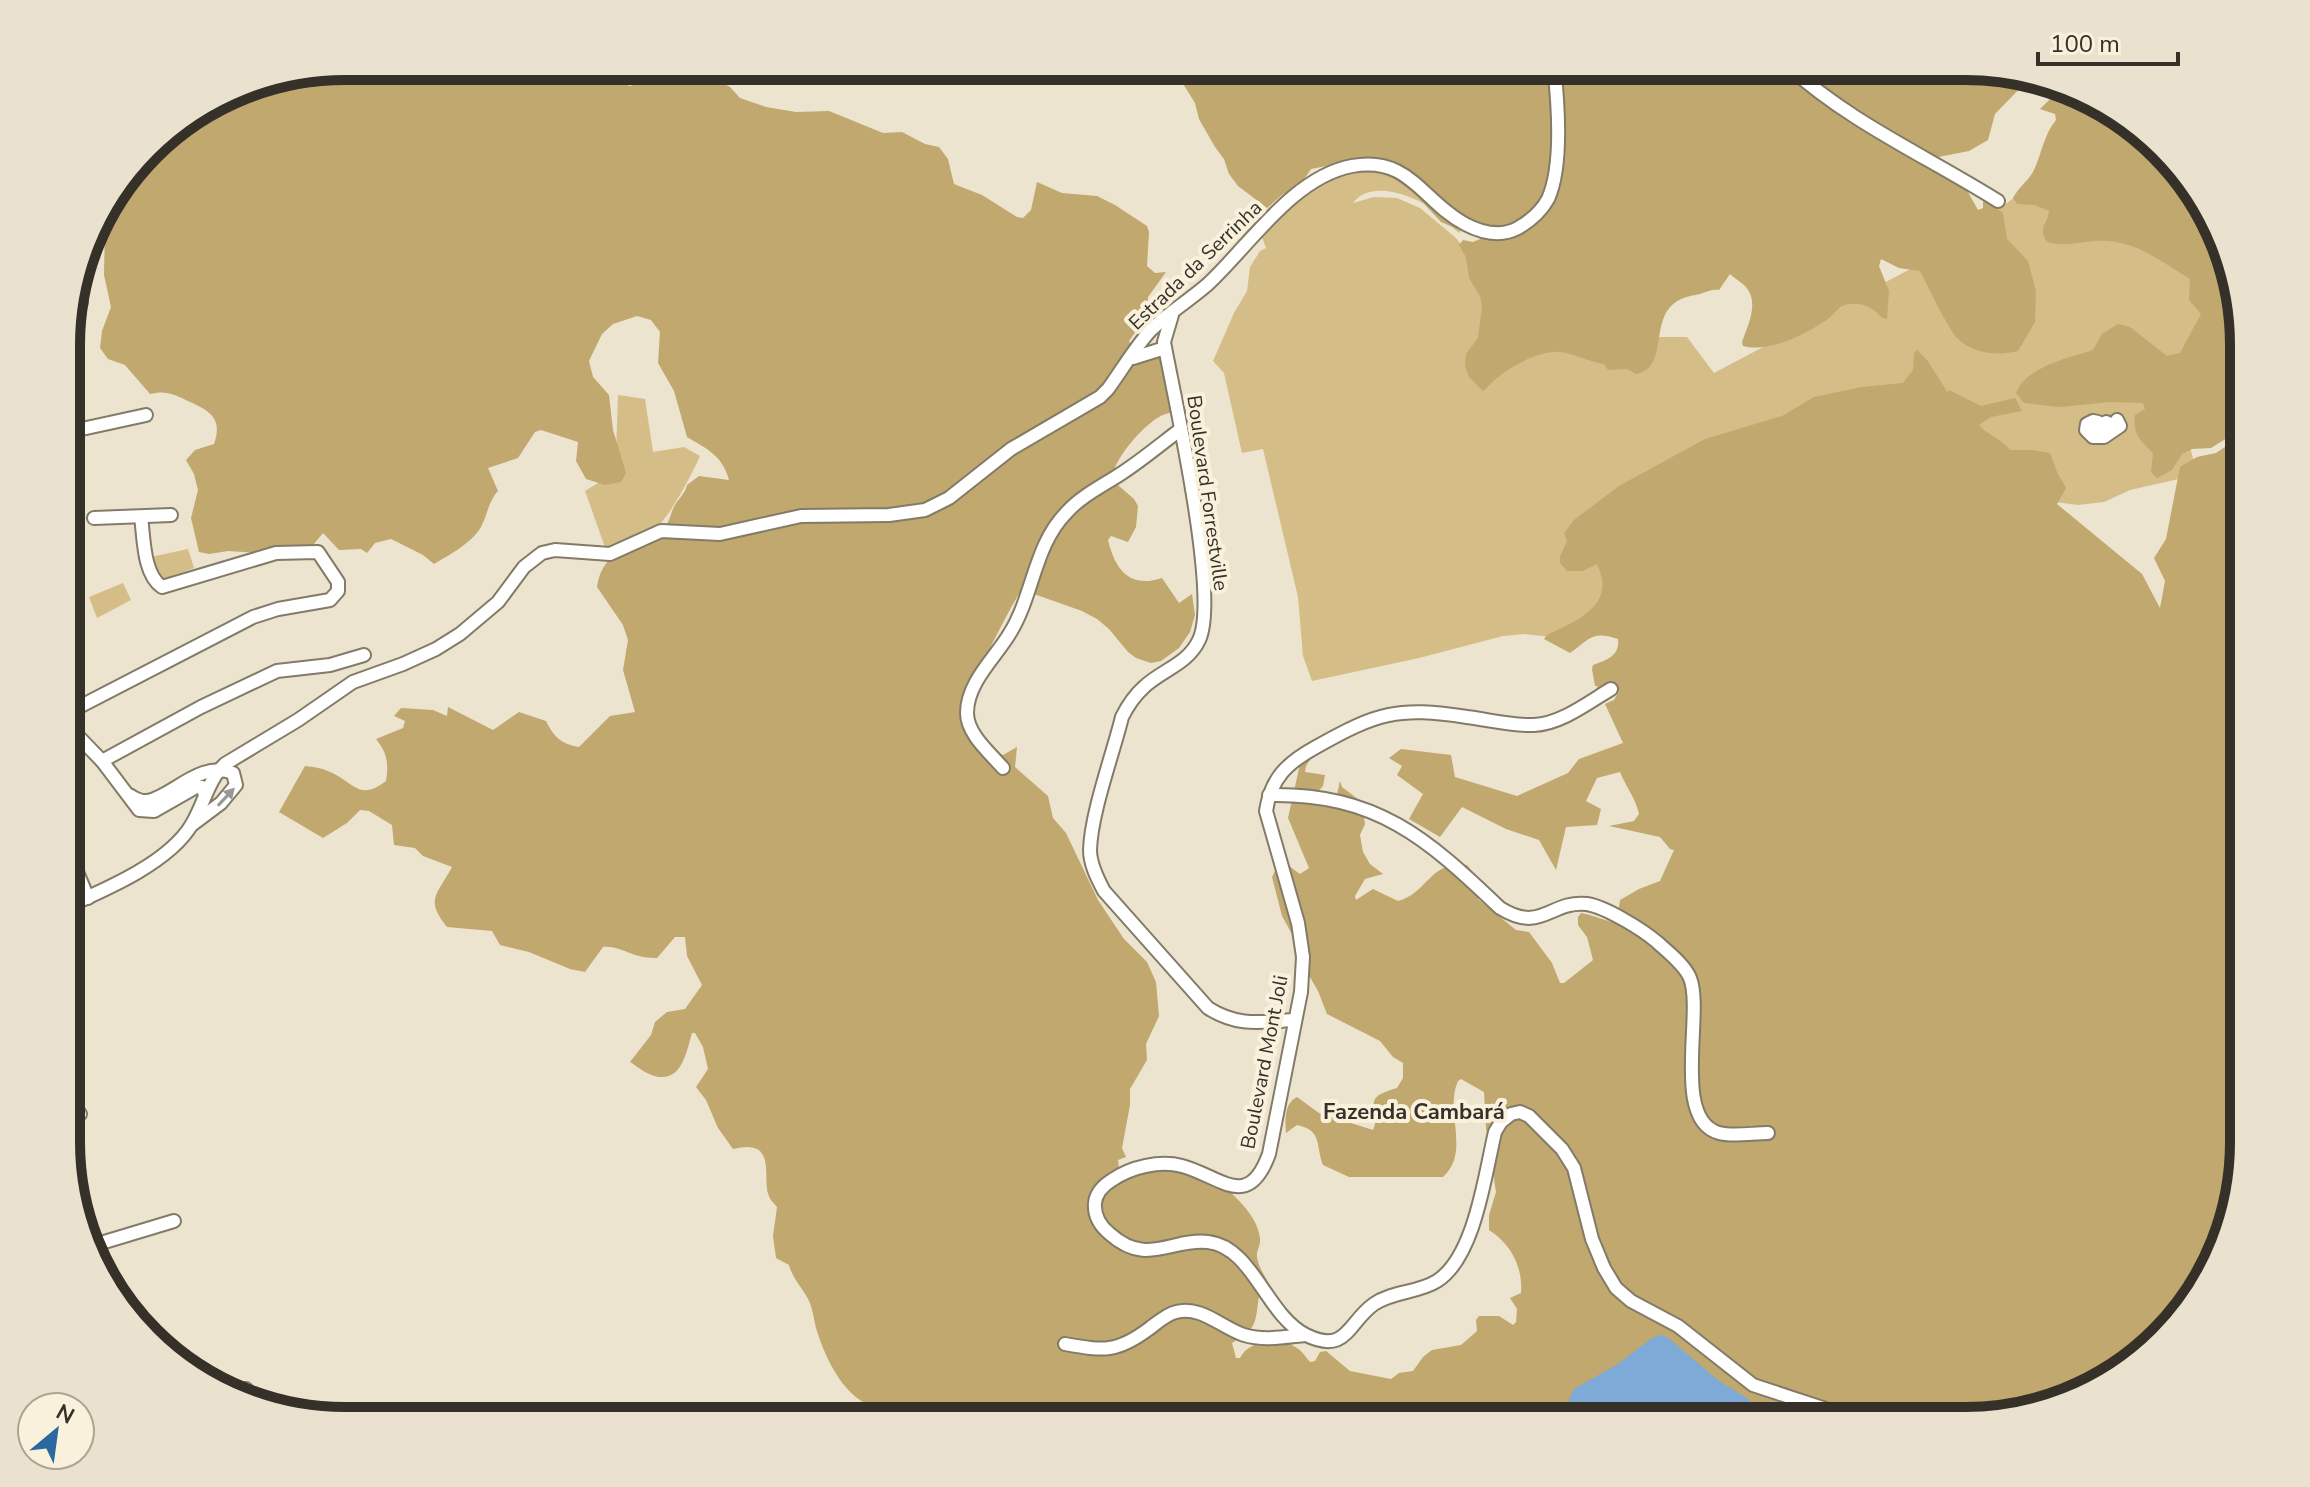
<svg xmlns="http://www.w3.org/2000/svg" width="2310" height="1487" viewBox="0 0 2310 1487" font-family="'Nunito Sans',sans-serif">
<style>
.green{fill:#d4bd86}
.forest{fill:#c0a86e}
.water{fill:#7daad7}
.lines{fill:none;stroke-linecap:round;stroke-linejoin:round}
.minor-casing{stroke:#827b67;stroke-width:16}
.minor{stroke:#fff;stroke-width:12}
.oneway{fill:#9a9894}
.labels{text-anchor:middle;stroke-width:8;stroke-linejoin:round;paint-order:stroke}
.street-label{font-size:20px;fill:#353129;stroke:#faf1dc}
.neighbourhood-label{font-size:22px;font-weight:bold;fill:#353129;stroke:#faf1dc}
.rim{fill:none;stroke:#353129;stroke-width:10}
</style>
<rect width="100%" height="100%" fill="#ede4cf"/>
<g class="green">
<path d="M 1359,168 L 1379,169 L 1398,175 L 1462,228 L 1459,233 C 1449,225 1440,214 1430,207 C 1409,194 1370,180 1353,203 L 1374,197 L 1397,198 L 1420,208 L 1456,238 L 1475,262 L 1578,337 L 1687,337 L 1714,373 L 1933,257 L 2022,192 L 2051,197 L 2213,288 L 2189,443 L 2195,466 L 2183,478 L 2130,490 L 2104,502 L 2078,505 L 2047,501 L 1617,605 L 1551,637 L 1524,634 L 1503,636 L 1419,658 L 1312,681 L 1303,656 L 1298,597 L 1263,449 L 1242,453 L 1224,373 L 1213,361 L 1234,313 L 1247,291 L 1250,267 L 1260,251 L 1266,248 L 1262,237 C 1284,203 1322,180 1359,168 Z"/>
<path d="M 618,395 L 645,399 L 653,452 L 684,447 L 700,456 C 693,472 670,517 657,526 C 642,537 623,546 605,547 L 585,491 L 603,480 L 616,454 Z"/>
<polygon points="188,549 194,568 161,580 151,557"/>
<polygon points="123,583 131,600 97,618 89,597"/>
</g>
<g class="forest">
<path d="M 345,66 L 488,66 L 499,71 L 512,66 L 585,66 L 591,71 L 630,86 L 651,79 L 657,66 L 667,66 L 687,83 L 692,81 L 693,67 L 730,87 L 740,98 L 766,107 L 796,112 L 829,111 L 883,133 L 902,132 L 925,144 L 939,147 L 948,159 L 954,184 L 982,195 L 1017,217 L 1023,218 L 1031,210 L 1037,182 L 1062,193 L 1097,196 L 1115,205 L 1147,226 L 1149,232 L 1147,266 L 1155,273 L 1166,272 L 1148,297 L 1147,316 L 1129,341 L 1137,355 L 1167,353 L 1173,405 L 1170,413 C 1151,414 1111,461 1112,480 L 1134,499 L 1138,506 L 1136,527 L 1128,542 L 1111,536 L 1108,540 C 1115,569 1129,589 1162,578 L 1179,603 L 1192,594 L 1195,615 L 1190,632 L 1179,648 L 1161,661 L 1151,663 L 1136,658 L 1128,652 L 1109,629 L 1097,619 L 1082,611 L 1031,593 L 1049,556 L 1047,555 C 1022,584 1009,611 992,644 C 984,660 969,677 969,695 C 968,719 980,746 1003,755 L 1017,747 L 1015,767 L 1048,796 L 1053,818 L 1066,833 L 1098,900 L 1124,939 L 1147,962 L 1156,982 L 1159,1016 L 1146,1044 L 1147,1060 L 1130,1089 L 1130,1105 L 1122,1148 L 1126,1157 L 1118,1160 L 1119,1168 L 1130,1170 L 1184,1161 C 1196,1175 1207,1190 1228,1190 C 1241,1202 1258,1219 1260,1238 C 1261,1245 1256,1251 1257,1257 C 1259,1271 1269,1280 1273,1293 L 1259,1296 C 1255,1323 1258,1328 1232,1343 L 1236,1358 L 1240,1358 C 1249,1340 1280,1337 1297,1348 C 1302,1351 1306,1357 1310,1362 L 1315,1361 L 1320,1352 L 1326,1351 L 1350,1371 L 1391,1379 L 1399,1373 L 1413,1371 L 1423,1357 L 1432,1350 L 1461,1345 L 1477,1331 L 1476,1320 L 1479,1316 L 1499,1316 L 1513,1325 L 1516,1322 L 1517,1309 L 1510,1298 L 1521,1293 C 1523,1267 1511,1244 1489,1230 L 1489,1215 L 1496,1192 L 1486,1128 L 1484,1092 L 1461,1079 L 1458,1081 C 1444,1112 1471,1151 1443,1177 L 1349,1177 L 1323,1165 C 1315,1144 1323,1131 1297,1125 L 1286,1133 C 1285,1121 1284,1103 1297,1097 L 1319,1113 L 1373,1130 C 1383,1108 1357,1099 1397,1088 L 1403,1078 L 1403,1063 L 1393,1057 L 1380,1041 L 1327,1014 L 1318,991 L 1299,958 L 1298,945 L 1282,916 L 1272,877 L 1276,869 L 1281,866 L 1289,866 L 1300,874 L 1309,868 L 1288,818 L 1300,764 L 1314,754 L 1306,766 L 1305,772 L 1325,775 L 1323,786 L 1313,797 L 1327,802 L 1337,794 L 1340,781 L 1342,787 L 1363,803 L 1362,804 L 1365,824 L 1360,835 L 1363,852 L 1370,864 L 1383,874 L 1365,879 L 1355,896 L 1356,900 L 1373,889 L 1398,901 C 1428,893 1430,860 1467,865 L 1476,877 L 1478,899 L 1516,930 L 1529,932 L 1552,963 L 1560,983 L 1564,983 L 1593,960 L 1587,937 L 1578,925 L 1578,917 L 1581,913 C 1595,915 1607,923 1622,923 L 1623,917 L 1619,907 L 1620,900 L 1639,889 L 1660,881 L 1674,850 L 1670,849 L 1660,837 L 1609,826 L 1634,821 L 1639,814 C 1636,799 1626,787 1620,772 L 1597,778 L 1586,801 L 1601,809 L 1597,825 L 1566,827 L 1556,870 L 1539,840 L 1506,829 L 1462,807 L 1440,837 L 1409,819 L 1423,794 L 1397,775 L 1402,766 L 1389,758 L 1401,749 L 1451,755 L 1455,777 L 1517,796 L 1568,773 L 1579,759 L 1623,743 L 1605,704 L 1614,700 L 1619,691 L 1607,686 L 1594,692 L 1598,686 L 1595,686 L 1592,669 L 1593,665 C 1607,660 1620,656 1618,639 C 1591,630 1589,640 1570,653 L 1544,639 L 1547,635 C 1578,620 1617,605 1597,564 L 1583,571 L 1567,571 L 1560,563 L 1560,556 L 1567,541 L 1564,533 L 1574,520 L 1619,486 L 1705,439 L 1782,416 L 1814,397 L 1862,387 L 1903,383 L 1913,370 L 1914,353 L 1917,350 L 1927,360 L 1948,393 L 1949,390 L 1981,406 L 2015,398 L 2022,411 L 1991,417 L 1979,425 C 1988,436 2001,438 2010,450 L 2033,450 L 2050,453 L 2057,472 L 2066,488 L 2057,504 L 2142,574 L 2160,608 L 2165,581 L 2154,558 L 2166,539 L 2180,467 L 2197,457 L 2216,453 L 2243,435 L 2243,1159 L 2197,1296 L 2105,1383 L 1982,1420 L 892,1421 L 888,1406 L 884,1404 L 879,1408 C 845,1402 825,1358 816,1328 C 814,1320 813,1311 810,1303 C 804,1289 794,1282 789,1265 L 776,1258 L 773,1236 L 777,1207 C 774,1203 770,1200 769,1196 C 761,1179 779,1137 733,1149 L 718,1128 L 706,1100 L 696,1087 L 708,1069 L 703,1047 L 695,1033 L 692,1033 C 687,1049 683,1079 660,1077 C 650,1077 638,1067 630,1062 L 651,1035 L 655,1022 L 667,1012 L 685,1009 L 702,985 L 687,956 L 685,937 L 675,937 L 657,958 C 633,959 620,945 603,947 L 585,972 L 570,969 L 529,952 L 500,945 L 492,931 L 447,927 C 424,899 438,894 452,867 L 423,856 L 415,848 L 394,845 L 392,825 L 369,811 L 360,810 L 347,823 L 323,838 L 279,812 L 305,766 C 314,767 322,768 330,772 C 354,782 359,802 386,781 C 389,763 387,753 376,739 L 403,728 L 405,721 L 394,716 L 401,708 L 433,710 L 447,716 L 448,707 L 493,730 L 519,712 L 546,721 C 554,737 561,744 579,747 L 610,716 L 635,712 L 623,670 L 628,640 L 623,625 L 597,587 C 602,550 634,544 664,528 C 670,521 670,516 673,509 C 677,499 685,495 687,485 L 699,476 L 729,480 C 722,455 707,449 687,437 L 674,391 L 658,363 L 660,332 L 651,320 L 637,316 L 613,324 L 602,334 L 589,361 L 593,377 L 609,395 L 613,430 L 626,473 L 621,482 L 605,485 L 586,479 L 576,461 L 578,442 L 541,430 L 535,432 L 518,458 L 488,468 L 498,491 C 488,502 488,514 481,527 C 472,543 449,555 434,564 L 423,555 L 391,539 L 375,543 L 367,553 L 361,549 L 339,550 L 323,533 L 304,556 L 228,551 L 209,554 L 199,552 L 191,518 L 198,490 L 194,474 L 186,460 L 195,450 L 214,444 C 223,418 210,411 188,401 C 174,394 166,390 150,394 L 125,365 L 108,359 L 100,348 L 102,331 L 111,307 L 104,275 L 105,225 L 100,214 L 161,136 L 239,87 Z"/>
<path d="M 1172,66 L 1767,66 L 1772,75 L 1785,80 L 1794,66 L 1965,66 L 2031,77 L 1995,114 L 1988,140 L 1969,151 L 1933,158 L 1964,185 L 1978,210 L 1983,208 L 1983,199 L 2003,213 L 2007,239 L 2028,261 L 2036,291 L 2035,322 L 2018,351 C 1999,356 1973,354 1958,339 C 1948,329 1928,286 1920,271 L 1899,268 L 1881,259 L 1879,266 L 1889,291 L 1887,319 L 1882,318 C 1873,306 1858,300 1842,306 C 1837,309 1832,316 1828,319 C 1806,334 1770,353 1743,346 L 1742,342 C 1748,325 1760,302 1745,286 C 1741,282 1734,278 1730,274 L 1719,290 C 1709,289 1704,294 1695,295 C 1640,303 1675,367 1636,374 L 1627,369 L 1608,370 L 1604,364 C 1589,362 1575,354 1561,352 C 1540,350 1513,365 1497,378 C 1491,382 1488,388 1483,391 L 1469,377 L 1465,366 L 1466,354 L 1478,338 L 1482,306 L 1480,296 L 1469,278 L 1466,257 L 1459,245 L 1463,240 L 1473,242 L 1485,237 L 1475,229 L 1457,229 L 1441,222 L 1413,192 L 1382,170 L 1347,162 L 1311,169 L 1298,188 L 1283,194 L 1267,208 L 1238,186 L 1229,174 L 1224,159 L 1215,147 L 1199,119 L 1195,103 Z"/>
<path d="M 2049,80 L 2119,113 L 2206,205 L 2243,327 L 2243,428 L 2211,448 L 2192,449 L 2182,454 L 2172,470 L 2157,478 L 2151,472 L 2153,453 C 2141,442 2132,433 2135,415 L 2145,409 L 2143,403 L 2110,402 L 2060,407 L 2024,403 L 2016,393 C 2026,367 2068,358 2093,350 L 2102,334 L 2118,324 L 2130,327 L 2167,356 L 2180,353 L 2201,314 L 2189,300 L 2190,279 C 2160,261 2134,239 2097,241 C 2079,242 2065,247 2047,242 C 2037,228 2048,224 2049,211 L 2035,205 L 2017,204 L 2013,198 C 2018,188 2027,182 2033,172 C 2042,154 2043,136 2056,120 L 2055,114 L 2040,109 L 2052,97 Z"/>
</g>
<polygon class="water" points="1660,1335 1667,1337 1719,1381 1747,1398 1752,1403 1754,1411 1751,1421 1572,1421 1569,1400 1574,1389 1618,1364 1652,1338"/>
<g class="lines">
<defs>
<g id="minor">
<path d="M 1788,66 C 1849,122 1928,157 1998,201"/>
<path d="M 1172,315 L 1164,342 C 1174,397 1220,597 1199,640 C 1188,664 1162,670 1144,687 C 1134,696 1128,705 1122,717 C 1113,754 1091,813 1090,850 C 1090,864 1097,878 1104,891 L 1208,1008 C 1238,1027 1260,1022 1294,1020"/>
<polyline points="68,324 77,317 81,302"/>
<polyline points="1133,358 1165,348"/>
<polygon points="2117,420 2120,426 2104,437 2093,437 2086,430 2087,424 2093,421 2098,422 2096,430 2099,432 2106,422 2113,426"/>
<polyline points="68,432 146,415"/>
<path d="M 141,517 C 144,538 143,574 162,587 L 276,553 L 318,552 L 338,582 L 338,591 L 330,600 L 278,609 L 253,617 L 77,708 L 70,722 L 72,730 L 102,761 L 139,810 L 154,811 L 196,787 L 202,787 L 205,795"/>
<polyline points="94,518 171,515"/>
<path d="M 1611,689 C 1589,702 1561,724 1534,725 C 1512,726 1490,720 1467,717 C 1398,706 1376,713 1316,747 C 1287,763 1271,778 1266,811 L 1298,923 L 1303,957 L 1301,992 L 1269,1154 C 1248,1212 1220,1176 1182,1166 C 1160,1160 1131,1167 1112,1180 C 1104,1185 1096,1193 1095,1203 C 1094,1216 1100,1226 1110,1234 C 1147,1267 1171,1238 1208,1242 C 1253,1247 1266,1315 1306,1335 C 1347,1355 1348,1322 1374,1304 C 1393,1291 1418,1293 1437,1281 C 1475,1257 1485,1174 1495,1132 L 1501,1122 L 1511,1114 L 1520,1112 L 1529,1116 L 1562,1149 L 1574,1168 L 1592,1239 L 1604,1268 L 1616,1288 L 1631,1301 L 1678,1326 L 1753,1385 L 1835,1412 L 1849,1420"/>
<polyline points="102,761 201,707 277,671 330,665 364,655"/>
<path d="M 1003,768 C 990,753 967,734 967,713 C 967,682 996,657 1010,633 C 1034,594 1034,545 1067,512 C 1081,496 1104,485 1122,473 C 1142,460 1161,444 1181,429"/>
<path d="M 129,795 C 135,798 140,802 147,801 C 172,797 200,760 233,773 L 236,785 L 221,803 L 193,824"/>
<path d="M 1269,795 C 1376,793 1427,838 1500,908 C 1542,934 1550,900 1587,904 C 1606,907 1643,930 1657,942 C 1667,951 1685,965 1690,978 C 1704,1012 1671,1120 1719,1133 C 1733,1137 1753,1133 1768,1133"/>
<polyline points="68,851 88,898"/>
<path d="M 68,906 C 107,889 170,862 192,824 C 204,804 208,780 225,764 L 298,720 L 353,682 L 403,664 L 436,649 L 460,634 L 498,602 L 524,567 L 542,553 L 555,550 L 610,554 L 661,531 L 720,534 L 801,516 L 889,515 L 925,510 L 949,498 L 1011,449 L 1100,397 L 1108,389 C 1122,370 1135,347 1151,330 C 1168,313 1190,300 1208,284 C 1249,246 1293,177 1352,166 C 1409,155 1423,202 1465,224 C 1482,233 1501,237 1518,228 C 1530,221 1541,212 1548,199 C 1563,166 1558,102 1554,66"/>
<polyline points="68,1099 80,1114"/>
<polyline points="91,1246 174,1221"/>
<path d="M 1065,1344 C 1104,1351 1117,1353 1150,1328 C 1158,1322 1167,1314 1176,1312 C 1201,1305 1222,1328 1244,1335 C 1264,1341 1285,1337 1305,1335"/>
<polyline points="229,1392 246,1389"/>
</g>
</defs>
<use href="#minor" class="minor-casing"/>
<use href="#minor" class="minor"/>
</g>
<defs><path id="oneway-solid" d="M-6-.8H1V-3.2L6.5 0L1 3.2V.8H-6Z" transform="scale(2)"/></defs>
<use class="oneway" href="#oneway-solid" transform="translate(226 797) rotate(-47)"/>
<g class="labels">
<g class="street-label">
<text transform="translate(1195 265) rotate(-44)" y="7">Estrada da Serrinha</text>
<text transform="translate(1208 493) rotate(82)" y="7">Boulevard Forrestville</text>
<text transform="translate(1264 1062) rotate(-79)" y="7">Boulevard Mont Joli</text>
</g>
<g class="neighbourhood-label">
<text x="1414" y="1119">Fazenda Cambará</text>
</g>
</g>
<path d="M0 0H2310V1487H0ZM345 80H1965A265 265 0 0 1 2230 345V1142A265 265 0 0 1 1965 1407H345A265 265 0 0 1 80 1142V345A265 265 0 0 1 345 80Z" fill="#eae2ce" fill-rule="evenodd"/>
<path class="rim" d="M345 80H1965A265 265 0 0 1 2230 345V1142A265 265 0 0 1 1965 1407H345A265 265 0 0 1 80 1142V345A265 265 0 0 1 345 80Z"/>
<g transform="translate(56 1431) rotate(29)"><circle r="38" fill="#faf1dc" stroke="#aba494" stroke-width="2"/>
<path d="M0-6L14 30L0 20L-14 30Z" fill="#2a689f"/>
<text y="-12" font-size="22" font-weight="bold" text-anchor="middle" fill="#353129">N</text>
</g>
<path d="M2038 52v12h140v-12" fill="none" stroke="#353129" stroke-width="4"/>
<text x="2050" y="52" font-size="24" fill="#353129" stroke="#faf1dc" stroke-width="6" paint-order="stroke">100 m</text>
</svg>
